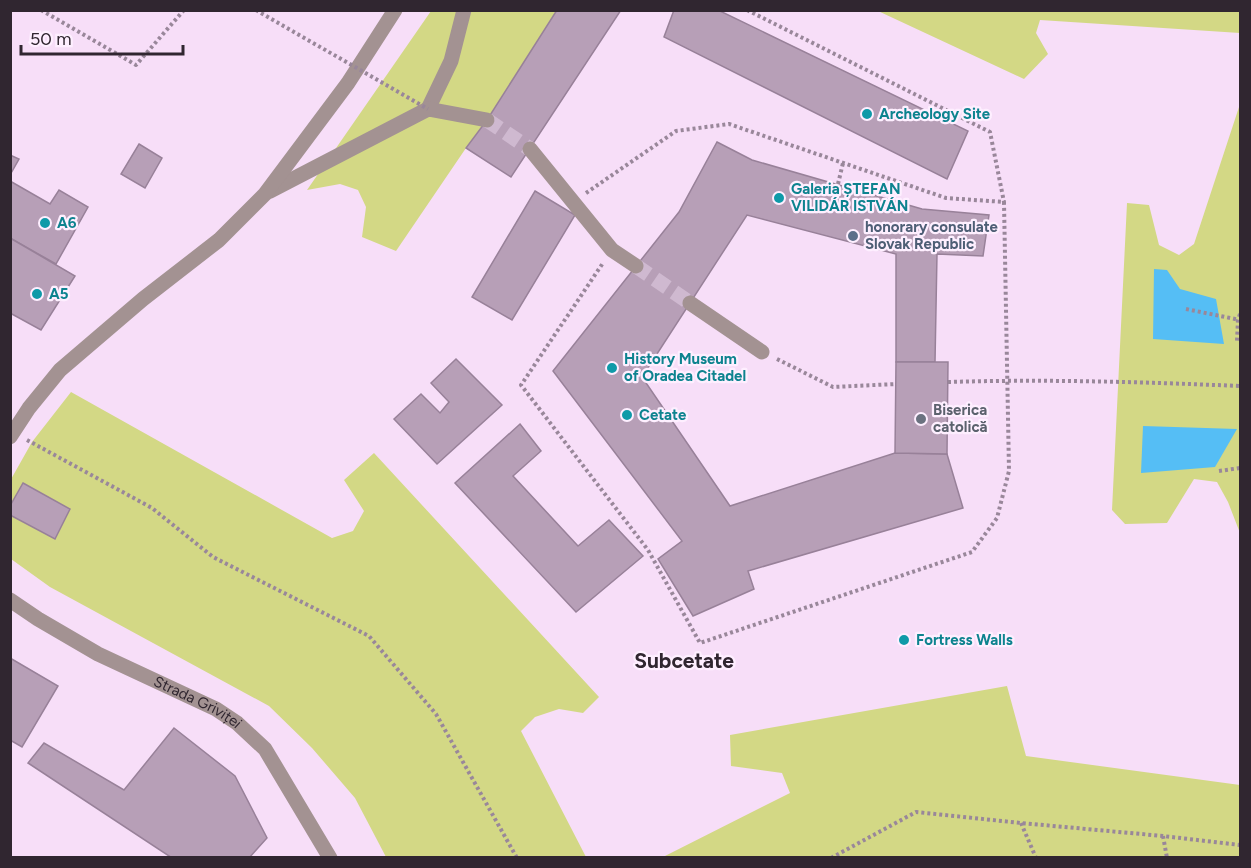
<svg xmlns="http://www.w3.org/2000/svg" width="1251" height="868" viewBox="0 0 1251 868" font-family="Figtree,sans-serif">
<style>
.green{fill:#d3d885}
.water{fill:#55bef5}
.building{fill:#b79fb7;stroke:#988199;stroke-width:1.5}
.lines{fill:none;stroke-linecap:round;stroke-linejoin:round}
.minor-tunnel{stroke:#cfb9d0;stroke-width:15;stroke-dasharray:15 8;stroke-linecap:butt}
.path{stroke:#99879a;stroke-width:4;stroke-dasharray:3 3;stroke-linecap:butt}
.minor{stroke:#a39292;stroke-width:15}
.path-bridge{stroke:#99879a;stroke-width:4;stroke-dasharray:3 3;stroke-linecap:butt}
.culture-dot{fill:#0f9aa8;stroke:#feefff;stroke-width:2}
.service-dot{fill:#5c6f8a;stroke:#feefff;stroke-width:2}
.worship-dot{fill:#6b7280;stroke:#feefff;stroke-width:2}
.labels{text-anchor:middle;stroke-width:4.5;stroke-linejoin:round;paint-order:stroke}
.culture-label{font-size:15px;font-weight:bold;fill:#0d838f;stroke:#feefff;text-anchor:start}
.service-label{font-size:15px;font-weight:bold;fill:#4e5e75;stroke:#feefff;text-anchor:start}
.worship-label{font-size:15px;font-weight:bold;fill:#5b616d;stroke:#feefff;text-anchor:start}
.street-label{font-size:15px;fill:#302630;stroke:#feefff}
.district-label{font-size:21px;font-weight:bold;fill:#302630;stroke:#feefff}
</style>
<rect width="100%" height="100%" fill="#f7def8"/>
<g class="green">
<polygon points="431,11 557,11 487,120 466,148 396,251 362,237 366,207 358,190 340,184 307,190"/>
<polygon points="878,11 1240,11 1240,33 1040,20 1036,33 1048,54 1024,79"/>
<polygon points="1240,104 1240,533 1228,502 1217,482 1194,479 1167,523 1125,524 1112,510 1127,203 1149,205 1159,245 1179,255 1194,244"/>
<polygon points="71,392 332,538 353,531 364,511 344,480 374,453 599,697 583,713 559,709 535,717 521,731 586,857 386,857 355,798 312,748 269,706 50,587 11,559 10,481 32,442"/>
<polygon points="1007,686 1026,756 1240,785 1240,857 663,857 790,793 782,773 731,766 730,735"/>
</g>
<g class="water">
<polygon points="1154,269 1167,270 1180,289 1216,299 1224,344 1153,339"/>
<polygon points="1143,426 1237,429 1215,467 1141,473"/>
</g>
<g class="building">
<polygon points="557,10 621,10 511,177 466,148 487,120"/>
<polygon points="674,10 718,10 968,131 947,179 664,37"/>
<polygon points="717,142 752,160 922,209 989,215 983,256 937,254 935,362 896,362 896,254 747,215 642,377 730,506 895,453 947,454 963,508 748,571 754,589 693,616 658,559 682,541 553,371 679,212"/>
<polygon points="139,144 162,158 145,188 121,174"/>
<polygon points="10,155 19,159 10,175"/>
<polygon points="10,181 50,204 59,190 88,207 56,264 10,238"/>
<polygon points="535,191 575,215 512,320 472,297"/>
<polygon points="10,238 75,276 41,330 10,313"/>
<polygon points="456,359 502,405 437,464 394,419 421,394 440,413 449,402 431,383"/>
<polygon points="896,362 948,362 947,454 895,453"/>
<polygon points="520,424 541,451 513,476 578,546 609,520 643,556 576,612 455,483"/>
<polygon points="23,483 70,509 55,539 10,515 10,506"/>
<polygon points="10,658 58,686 22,747 10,740"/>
<polygon points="174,728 235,776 267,838 249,858 172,858 28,763 44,743 124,790"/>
</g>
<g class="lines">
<g class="minor-tunnel">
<polyline points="487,120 530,149"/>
<polyline points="636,266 690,303"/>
</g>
<g class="path">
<polyline points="41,10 136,65 184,10"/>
<polyline points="256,10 261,13"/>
<polyline points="747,10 990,132 1004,202"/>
<polyline points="838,184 843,163"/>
<polyline points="586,193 676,131 729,124 946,198 1004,202 1009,471 997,518 972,552 700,643 648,550 521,385 603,263"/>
<polyline points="1186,309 1240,320"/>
<polyline points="1240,314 1238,320 1237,341 1240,342"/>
<polyline points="777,359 833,387 896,384"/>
<path d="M 948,382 C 1045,379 1143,382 1240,386"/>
<polyline points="27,440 152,508 213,557 369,636 436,714 517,858"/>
<polyline points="1219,471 1240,468"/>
<polyline points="1021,823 1036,858"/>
<polyline points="1163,836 1167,858"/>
<polyline points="831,858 916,812 1021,823 1163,836 1240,845"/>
</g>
<g class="minor">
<polyline points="428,109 451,61 464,10"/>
<polyline points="530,149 612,250 636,266"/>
<polyline points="270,191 428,109 487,120"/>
<polyline points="690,303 762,352"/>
<polyline points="10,437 29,408 60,370 143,299 219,240 265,194 348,83 395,10"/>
<path id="s1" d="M 10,600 L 38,619 L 98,654 L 216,709 L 237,723 L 265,749 L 330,858"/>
</g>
<polyline class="path-bridge" points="261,13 428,109"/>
</g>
<g class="culture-dot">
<circle cx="867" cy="114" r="6"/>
<circle cx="779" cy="198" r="6"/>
<circle cx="45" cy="223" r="6"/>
<circle cx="37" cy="294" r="6"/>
<circle cx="612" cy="368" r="6"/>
<circle cx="627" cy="415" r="6"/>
<circle cx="904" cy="640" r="6"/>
</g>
<circle class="service-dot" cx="853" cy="236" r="6"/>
<circle class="worship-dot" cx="921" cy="419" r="6"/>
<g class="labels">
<g class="culture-label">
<text x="879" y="119">Archeology Site</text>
<text x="791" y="194">Galeria ȘTEFAN<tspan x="791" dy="17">VILIDÁR ISTVÁN</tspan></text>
<text x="57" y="228">A6</text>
<text x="49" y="299">A5</text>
<text x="624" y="364">History Museum<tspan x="624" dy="17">of Oradea Citadel</tspan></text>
<text x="639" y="420">Cetate</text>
<text x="916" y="645">Fortress Walls</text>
</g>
<g class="service-label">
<text x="865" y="232">honorary consulate<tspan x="865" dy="17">Slovak Republic</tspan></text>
</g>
<g class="worship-label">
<text x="933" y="415">Biserica<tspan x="933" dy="17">catolică</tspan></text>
</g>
<g class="street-label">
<text dy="5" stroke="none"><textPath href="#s1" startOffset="214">Strada Griviței</textPath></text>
</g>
<g class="district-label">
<text x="684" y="668">Subcetate</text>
</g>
</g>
<rect width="1251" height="868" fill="none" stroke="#302630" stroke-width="24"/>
<path d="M21 45v9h162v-9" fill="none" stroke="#302630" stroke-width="3"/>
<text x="30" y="45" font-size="18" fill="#302630" stroke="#feefff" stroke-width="4.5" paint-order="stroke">50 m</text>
</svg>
